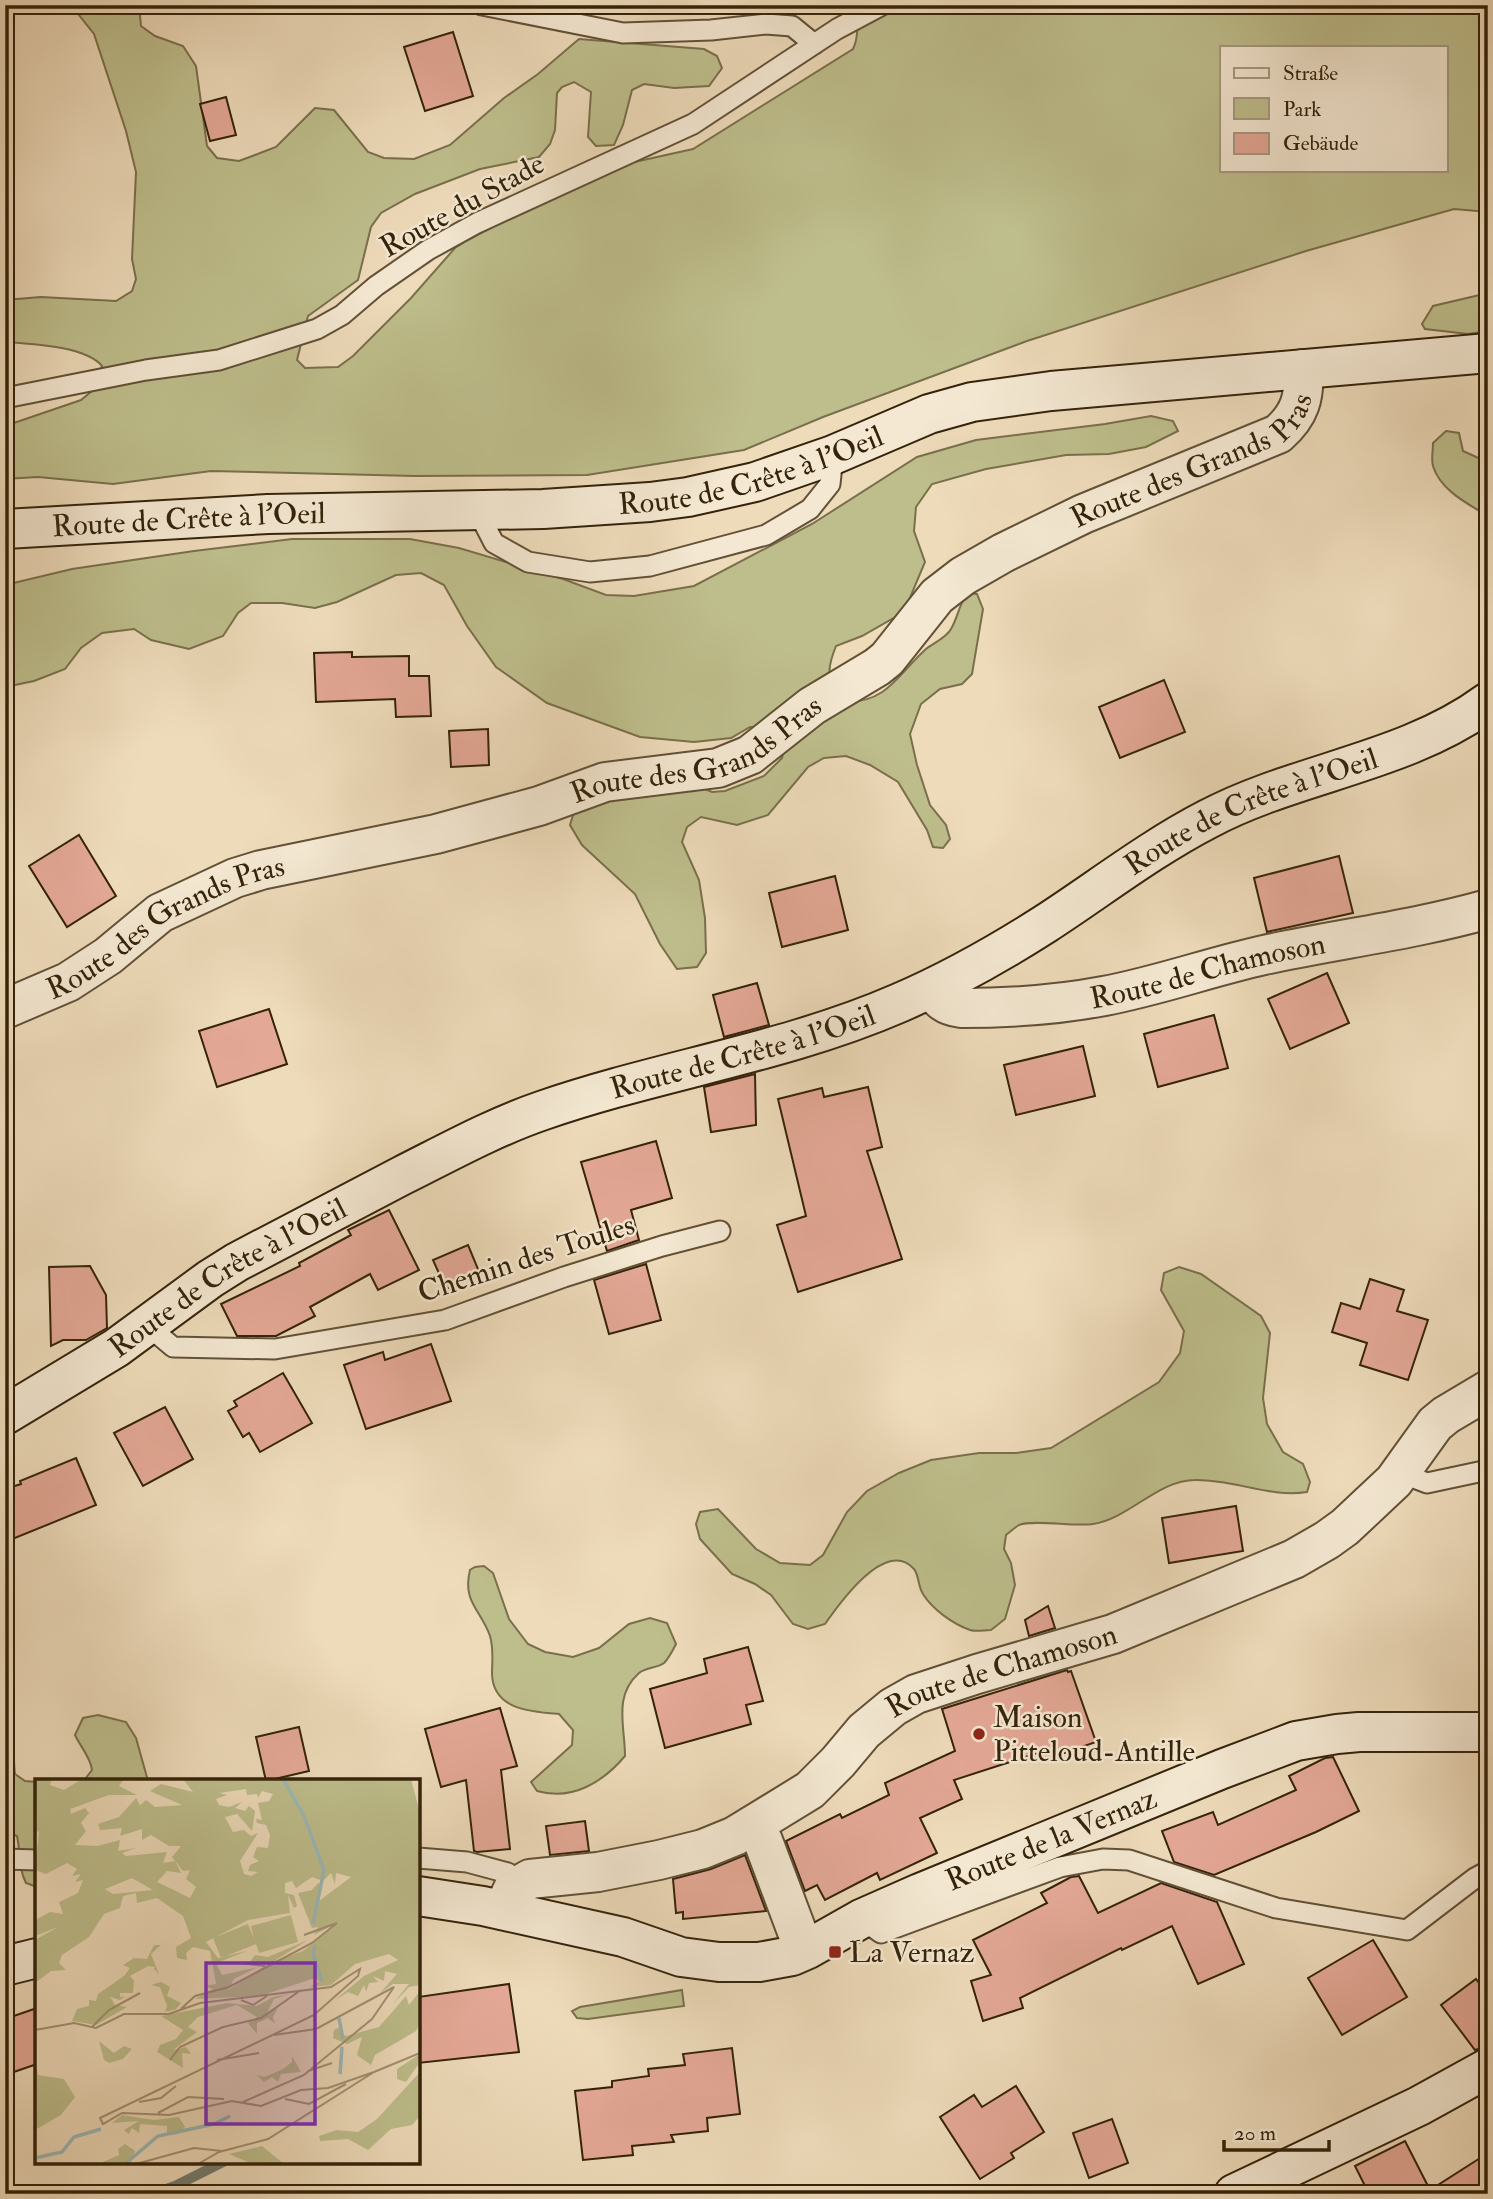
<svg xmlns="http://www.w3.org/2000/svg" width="1493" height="2199" viewBox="0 0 1493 2199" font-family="'IM FELL Double Pica',serif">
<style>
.green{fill:#bebe8c;stroke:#79704b;stroke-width:2;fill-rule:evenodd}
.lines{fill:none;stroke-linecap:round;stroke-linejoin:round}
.stream{stroke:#727d72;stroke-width:10}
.building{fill:#e4a896;stroke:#34230a;stroke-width:2}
.lane-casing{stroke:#625136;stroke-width:23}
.street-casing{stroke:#625136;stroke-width:42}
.secondary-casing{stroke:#34230a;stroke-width:42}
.lane{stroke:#f4e8d2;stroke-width:19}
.street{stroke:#f4e8d2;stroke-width:38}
.secondary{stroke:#f4e8d2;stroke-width:38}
.poi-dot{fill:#8f2418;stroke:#f4e8d2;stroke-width:2.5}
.labels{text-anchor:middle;stroke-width:5;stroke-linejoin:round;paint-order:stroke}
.street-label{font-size:30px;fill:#34230a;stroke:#f4e8d2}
.poi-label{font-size:30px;fill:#34230a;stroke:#f4e8d2;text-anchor:start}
.inset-river{fill:none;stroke:#9cb9b8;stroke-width:3.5}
.inset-road{fill:none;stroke:#a49174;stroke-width:2}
.view{fill:#7b2cbf;fill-opacity:0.15;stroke:#7b2cbf;stroke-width:3.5}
.inset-edge{fill:none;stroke:#34230a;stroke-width:3.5}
</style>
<rect width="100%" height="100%" fill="#eedbba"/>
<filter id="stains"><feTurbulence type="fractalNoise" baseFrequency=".00286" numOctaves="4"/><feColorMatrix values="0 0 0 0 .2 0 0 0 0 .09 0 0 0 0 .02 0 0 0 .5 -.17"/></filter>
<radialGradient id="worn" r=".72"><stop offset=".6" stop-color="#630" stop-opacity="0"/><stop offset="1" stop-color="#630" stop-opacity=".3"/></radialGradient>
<g class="green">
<path d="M 71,5 L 139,5 L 141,26 L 155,36 L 183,46 L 196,66 L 207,146 L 217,158 L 239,161 L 276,147 L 315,108 L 334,110 L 368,152 L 384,158 L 414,159 L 450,145 L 504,98 L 538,74 L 579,39 L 704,49 L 717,56 L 722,68 L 709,86 L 674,88 L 644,84 L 632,90 L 623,125 L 614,145 L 596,146 L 588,137 L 591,92 L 574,82 L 562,87 L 557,93 L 555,130 L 550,144 L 539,157 L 480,169 L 415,194 L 381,213 L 371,227 L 358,280 L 308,316 L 297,360 L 305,368 L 338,367 L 353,356 L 411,298 L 455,248 L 466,241 L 542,201 L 621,165 L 693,149 L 853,49 C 859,36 859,16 849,5 L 1488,5 L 1488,212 L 1454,209 L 1306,251 L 1027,341 L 823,417 L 744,450 L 587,475 L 415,476 L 211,471 L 113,484 L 38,477 L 5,479 L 5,426 L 81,400 L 92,391 L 102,366 C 85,346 32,344 5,342 L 5,300 L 41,297 L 116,301 L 132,291 L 136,279 L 132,259 L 136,172 L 126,131 L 94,34 ZM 1222,47 L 1446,47 L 1446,170 L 1222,170 Z"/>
<polygon points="1488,293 1488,331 1468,334 1425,329 1422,324 1433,306"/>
<path d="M 1151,416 L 1173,421 L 1178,431 L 1146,447 L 1109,454 L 1066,455 L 986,469 L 932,484 L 916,507 L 914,531 L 925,562 L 904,612 L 862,636 L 836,646 C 824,676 829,677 847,702 C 888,702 899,673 926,649 C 934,643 947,637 951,629 C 958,617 959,605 967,593 L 977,594 L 983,609 L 972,674 L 962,684 L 940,689 L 921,704 L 910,734 L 917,765 L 930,805 L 946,825 L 950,839 L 943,848 L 933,847 L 927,830 L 898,782 L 870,765 L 846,756 L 824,758 L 808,767 L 768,815 L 737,825 L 701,817 L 687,827 L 682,842 L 699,880 L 705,918 L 706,953 L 697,967 L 677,969 L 660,944 L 635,894 L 582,845 L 570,825 L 574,812 L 665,773 L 712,792 L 725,791 L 764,776 L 782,758 L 784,749 L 768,729 L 750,727 L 731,738 L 694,742 L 640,737 L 547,703 L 496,667 L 467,626 L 444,585 L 421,573 L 396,575 L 337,602 L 315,608 L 282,603 L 251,603 L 238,613 L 223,636 L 189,649 L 151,640 L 134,629 L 102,633 L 81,648 L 65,669 L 34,681 L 5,687 L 5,585 L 72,569 L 194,551 L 292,539 L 410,539 L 459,548 L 563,579 L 606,595 L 634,596 L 694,586 L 812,524 L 917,457 L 976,440 L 1105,424 Z"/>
<path d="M 1446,431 L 1459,433 L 1463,451 L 1485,461 L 1488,461 L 1488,516 C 1468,504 1440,490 1433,466 C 1431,460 1433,450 1433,443 Z"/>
<path d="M 1179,1267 L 1201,1274 L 1261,1316 L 1270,1333 L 1263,1398 L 1267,1424 L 1283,1452 L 1303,1464 L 1310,1482 L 1307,1492 C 1270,1498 1233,1479 1195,1480 C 1158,1480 1130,1518 1093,1524 C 1076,1527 1032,1519 1019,1525 C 1014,1528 1010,1532 1006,1535 L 1004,1549 L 1011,1563 L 1015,1585 L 1005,1619 L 991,1630 C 984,1630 976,1632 970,1630 C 953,1624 932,1609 923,1594 C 918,1587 919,1575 914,1569 C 886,1537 839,1604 825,1624 L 808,1629 L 793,1624 L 771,1595 L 755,1584 L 732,1574 L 700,1539 L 696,1524 L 700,1512 L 718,1509 L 756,1549 L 780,1563 L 810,1565 L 823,1555 L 847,1512 L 867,1491 L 899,1473 L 931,1460 L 979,1453 L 1016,1453 L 1051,1448 L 1159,1382 L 1180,1353 L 1184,1331 L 1161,1290 L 1164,1273 Z"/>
<path d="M 484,1566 L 493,1573 L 509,1619 L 528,1644 L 545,1652 L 573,1657 L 599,1648 L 629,1624 L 650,1618 L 667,1623 L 676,1644 C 673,1650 669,1658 664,1663 C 658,1668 646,1667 639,1673 C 613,1696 625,1726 625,1756 C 603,1782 573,1801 537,1791 L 531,1782 L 572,1745 L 573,1730 L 559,1714 C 532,1712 493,1710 492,1674 C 492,1661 494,1650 490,1636 C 481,1610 462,1602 470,1570 L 475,1567 Z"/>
<path d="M 98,1715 L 126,1722 L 136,1738 L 148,1781 L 65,1781 L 85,1779 L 92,1770 C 91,1758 80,1746 75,1735 L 83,1718 Z"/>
<path d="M 5,1722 C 18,1739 12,1754 15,1774 L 25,1781 L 37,1782 L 37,1887 L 26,1883 C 18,1867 21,1854 17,1836 L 5,1831 Z"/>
<polygon points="682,1990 684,2006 588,2019 577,2018 572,2011 580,2007"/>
</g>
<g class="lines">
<polyline class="stream" points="151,2194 175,2186 223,2162"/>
</g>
<g class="building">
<polygon points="453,32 473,96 425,111 404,47"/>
<polygon points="226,97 236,135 210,141 200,104"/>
<polygon points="352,652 352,657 409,656 409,676 429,676 431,716 396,717 395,699 316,702 314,653"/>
<polygon points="1164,680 1185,732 1120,758 1099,707"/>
<polygon points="488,729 489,765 451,767 449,731"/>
<polygon points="79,835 116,896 67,927 29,866"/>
<polygon points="1339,856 1353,913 1267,932 1254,878"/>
<polygon points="835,876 848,930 782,947 769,893"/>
<polygon points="1327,973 1349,1023 1290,1049 1268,999"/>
<polygon points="757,983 769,1025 724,1037 713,995"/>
<polygon points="269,1009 287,1064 217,1087 199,1031"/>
<polygon points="1214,1015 1228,1068 1158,1087 1144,1034"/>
<polygon points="1083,1046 1095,1096 1016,1115 1004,1065"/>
<polygon points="755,1074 756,1125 711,1132 704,1087"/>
<polygon points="868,1087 882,1147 867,1151 902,1259 798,1292 777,1225 806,1216 778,1099 822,1088 824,1097"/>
<polygon points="656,1141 672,1198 631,1210 639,1240 607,1251 581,1162"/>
<polygon points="389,1210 419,1270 378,1290 370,1274 310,1307 315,1316 276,1336 237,1336 221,1304 300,1266 299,1263 351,1235 348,1230"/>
<polygon points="468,1245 480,1274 446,1289 433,1260"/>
<polygon points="646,1264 661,1320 609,1334 594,1280"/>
<polygon points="90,1266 106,1295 107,1328 86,1340 63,1340 51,1346 49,1267"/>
<polygon points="1370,1279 1404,1290 1397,1311 1428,1320 1408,1380 1360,1365 1367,1343 1332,1332 1341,1303 1360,1309"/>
<polygon points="431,1344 451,1401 366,1429 344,1365 383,1352 385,1360"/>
<polygon points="283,1373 312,1423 260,1452 249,1433 243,1437 228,1411 237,1406 234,1401"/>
<polygon points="165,1407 193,1459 143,1486 114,1433"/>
<polygon points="76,1458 96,1505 5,1542 5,1489 21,1484 20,1481"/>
<polygon points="1236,1506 1243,1551 1169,1563 1162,1518"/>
<polygon points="1048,1606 1055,1628 1029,1636 1025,1620"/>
<polygon points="748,1647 763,1701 746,1705 751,1724 665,1748 650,1689 707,1673 704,1659"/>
<polygon points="1067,1670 1068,1672 1071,1671 1096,1742 1044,1760 1041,1752 954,1780 962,1799 920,1818 937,1853 880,1880 877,1873 825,1900 817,1885 805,1891 786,1841 840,1814 842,1818 889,1795 885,1783 955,1751 942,1709"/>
<polygon points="500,1708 517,1766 501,1770 510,1849 477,1852 474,1851 466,1780 441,1787 425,1729"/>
<polygon points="299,1727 309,1771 266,1781 256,1737"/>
<polygon points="1333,1757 1359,1811 1316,1832 1214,1875 1174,1862 1162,1831 1213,1812 1218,1825 1296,1790 1289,1776 1325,1758"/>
<polygon points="585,1821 589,1851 550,1855 546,1826"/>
<polygon points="745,1855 766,1911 683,1919 683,1912 676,1913 673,1879 711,1869"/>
<polygon points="1079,1876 1098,1913 1161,1883 1217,1902 1244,1964 1198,1984 1172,1926 1122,1950 1121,1948 1020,1998 1023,2008 983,2021 971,1981 991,1975 973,1940 1047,1903 1041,1893 1071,1877"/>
<polygon points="1373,1940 1407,1997 1342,2035 1308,1978"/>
<polygon points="1476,1979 1488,1995 1488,2046 1475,2050 1441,2005"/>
<polygon points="509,1984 519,2052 418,2063 418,1997"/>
<polygon points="37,2008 37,2064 5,2075 5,2019"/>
<polygon points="732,2048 740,2114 707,2118 708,2131 671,2135 674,2142 632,2146 633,2155 583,2160 575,2091 612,2087 612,2081 649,2076 648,2069 685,2065 683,2054"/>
<polygon points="1016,2086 1044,2132 1011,2153 1014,2158 980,2179 940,2117 974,2095 982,2107"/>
<polygon points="1112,2119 1128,2163 1089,2178 1073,2133"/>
<polygon points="1405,2141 1430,2190 1488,2153 1488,2194 1369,2194 1355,2166"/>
</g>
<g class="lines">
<defs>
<g id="lane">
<polyline points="482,5 623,33 711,30 766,24 792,26 814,44"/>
<polyline points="5,398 146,370 219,360 317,329 342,315 376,286 428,250 477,223 693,124 837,29 882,5"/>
<polyline points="477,510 494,543 528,562 590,572 650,566 766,535 810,509 830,484 833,455"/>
<polyline points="148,1326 173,1347 275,1349 445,1320 564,1277 662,1246 720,1231"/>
<polyline points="1401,1473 1427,1483 1488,1470"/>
<polyline points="418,1858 467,1862 508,1873 518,1885"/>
<polyline points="5,1859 37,1860"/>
<polyline points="861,1919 881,1933 1060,1867 1103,1859 1129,1860 1276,1908 1407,1930 1475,1878 1488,1871"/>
</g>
<g id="street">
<path id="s1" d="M 931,989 C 940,1000 945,1006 961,1008 C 1008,1008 1057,1005 1104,996 C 1158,986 1210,967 1264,955 C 1338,939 1414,930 1488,909"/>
<path id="s2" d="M 5,1009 L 68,982 L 108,956 L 160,913 L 235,878 L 261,870 L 436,834 L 539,806 L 605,782 L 718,768 L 750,755 L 812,706 L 877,667 L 887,659 L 937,596 L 963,576 L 1003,553 L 1083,514 L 1278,434 C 1300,415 1305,397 1303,369"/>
<polyline points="752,1826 763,1841 804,1950"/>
<path id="s3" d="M 503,1910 L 513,1889 L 530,1879 L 598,1872 L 659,1860 L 703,1849 L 735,1836 L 810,1790 L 838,1762 L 864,1731 L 893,1707 L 916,1694 L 977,1674 L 1113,1634 L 1294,1559 L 1327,1540 L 1345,1527 L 1394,1481 L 1435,1424 L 1446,1415 L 1488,1390"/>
</g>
<g id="secondary">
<path id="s4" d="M 5,529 L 268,514 L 543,509 L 650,502 L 688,497 L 755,482 L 833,455 L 929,414 L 972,402 L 1051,391 L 1488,353"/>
<path id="s5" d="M 5,1415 L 116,1348 L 210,1279 L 237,1262 C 293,1233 348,1204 403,1175 C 449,1152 492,1128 541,1111 C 659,1070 784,1053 899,1003 C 950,981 998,954 1045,924 C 1099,889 1150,849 1208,819 C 1297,772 1405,763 1488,702"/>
<path id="s6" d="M 418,1896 L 483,1906 L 623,1937 L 681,1957 L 719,1962 L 759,1962 L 792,1956 L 808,1949 L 861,1919 L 920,1893 L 1222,1769 L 1296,1741 L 1337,1734 L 1359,1732 L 1488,1732"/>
<polyline points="5,1966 37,1958"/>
<polyline points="1234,2194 1419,2106 1488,2068"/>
</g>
</defs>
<use href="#lane" class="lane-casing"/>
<use href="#street" class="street-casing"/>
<use href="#secondary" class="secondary-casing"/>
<use href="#lane" class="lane"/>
<use href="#street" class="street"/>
<use href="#secondary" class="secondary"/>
</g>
<g class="poi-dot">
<circle cx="979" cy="1734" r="7"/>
<rect x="828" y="1945" width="14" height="14" rx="3.5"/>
</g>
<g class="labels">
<g class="street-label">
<text transform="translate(462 205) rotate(-29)" y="10">Route du Stade</text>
<text dy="10" stroke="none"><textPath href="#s2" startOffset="1337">Route des Grands Pras</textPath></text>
<text dy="10" stroke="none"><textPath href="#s4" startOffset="751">Route de Crête à l'Oeil</textPath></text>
<text dy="10" stroke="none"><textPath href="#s4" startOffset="184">Route de Crête à l'Oeil</textPath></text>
<text dy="10" stroke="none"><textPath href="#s2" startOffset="749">Route des Grands Pras</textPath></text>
<text dy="10" stroke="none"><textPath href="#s5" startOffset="1395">Route de Crête à l'Oeil</textPath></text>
<text dy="10" stroke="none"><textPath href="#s2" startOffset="182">Route des Grands Pras</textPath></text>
<text dy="10" stroke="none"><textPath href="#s1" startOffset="287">Route de Chamoson</textPath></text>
<text dy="10" stroke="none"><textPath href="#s5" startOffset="828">Route de Crête à l'Oeil</textPath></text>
<text transform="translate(526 1258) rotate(-18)" y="10">Chemin des Toules</text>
<text dy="10" stroke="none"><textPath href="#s5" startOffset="262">Route de Crête à l'Oeil</textPath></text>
<text dy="10" stroke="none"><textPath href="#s3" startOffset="574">Route de Chamoson</textPath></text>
<text dy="10" stroke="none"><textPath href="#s6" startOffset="667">Route de la Vernaz</textPath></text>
</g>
<g class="poi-label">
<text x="993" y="1727">Maison<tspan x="993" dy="34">Pitteloud-Antille</tspan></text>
<text x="849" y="1962">La Vernaz</text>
</g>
</g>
<g transform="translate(35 1779)">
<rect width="385" height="385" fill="#eedbba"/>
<path d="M 0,0 L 17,0 L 15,6 L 29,11 L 47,0 L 89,0 L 84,7 L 102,16 L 74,16 L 35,30 L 36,35 L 50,29 L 54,34 L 46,44 L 51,52 L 40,66 L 62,67 L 85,61 L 83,72 L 101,69 L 87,74 L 91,77 L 132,73 L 128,84 L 140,82 L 146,94 L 132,92 L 122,103 L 155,119 L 161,108 L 151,100 L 155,91 L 148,92 L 137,78 L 146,67 L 134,67 L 116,56 L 107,61 L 107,50 L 85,57 L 87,49 L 65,51 L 63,45 L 84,38 L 101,19 L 105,26 L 111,21 L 120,28 L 147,26 L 115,12 L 126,5 L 158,13 L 148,0 L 376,0 L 385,34 L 385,206 L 374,208 L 357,226 L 374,205 L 358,205 L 345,214 L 362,195 L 350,192 L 349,202 L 338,197 L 343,203 L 334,204 L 331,213 L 329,206 L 323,217 L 313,213 L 299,222 L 329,197 L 363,181 L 354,175 L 320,185 L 296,206 L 275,208 L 284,202 L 277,200 L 225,217 L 160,220 L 178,210 L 169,207 L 181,205 L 175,172 L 158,168 L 151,174 L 152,181 L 142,179 L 141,168 L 156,159 L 148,137 L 122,119 L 102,124 L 101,114 L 88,117 L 85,129 L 69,135 L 54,158 L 27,176 L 24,184 L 31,191 L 16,192 L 0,204 L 0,161 L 23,148 L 0,157 L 0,141 L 15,133 L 28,135 L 24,123 L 43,114 L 48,101 L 40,103 L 46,95 L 37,97 L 42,90 L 32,84 L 11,95 L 0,91 L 4,53 L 0,51 ZM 211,10 L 212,16 L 222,15 L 223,19 L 227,12 L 238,15 L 234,22 L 223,24 L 227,41 L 221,40 L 222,44 L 231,46 L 235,56 L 233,69 L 222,68 L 218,78 L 224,82 L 215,86 L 213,92 L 223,93 L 216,97 L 209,95 L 205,82 L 223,54 L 216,57 L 209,51 L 198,53 L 190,38 L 202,35 L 217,52 L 220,32 L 214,27 L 210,32 L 200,29 L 207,23 L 194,28 L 184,26 L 181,20 L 192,16 L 184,14 ZM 296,94 L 300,105 L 301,94 L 316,98 L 284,122 L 287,106 L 283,104 L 277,111 L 263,114 L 277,149 L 283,148 L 279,156 L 304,143 L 268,172 L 239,182 L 273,161 L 233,178 L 220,176 L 215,183 L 233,185 L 193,211 L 199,200 L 223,188 L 187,196 L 181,184 L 212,172 L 183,179 L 171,163 L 213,141 L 255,134 L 253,116 L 259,129 L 262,127 L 259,116 L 250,114 L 250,104 L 257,102 L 261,109 L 277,98 L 288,102 ZM 97,99 L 118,111 L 78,115 L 70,110 ZM 256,136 L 263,163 L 224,174 L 221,165 L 186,179 L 178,159 L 213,145 L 219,160 L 216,147 ZM 119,166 L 126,166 L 116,175 L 124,195 L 119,190 L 113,200 L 120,188 L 113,187 L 95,197 L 99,202 L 98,214 L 85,214 L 85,218 L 90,217 L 85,221 L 75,218 L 80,226 L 92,228 L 61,246 L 37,242 L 42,230 L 54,227 L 54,221 L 61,222 L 63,215 L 89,197 L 95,189 L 88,186 L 99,179 L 112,180 ZM 126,203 L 135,208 L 132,217 L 146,224 L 141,230 L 130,233 L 132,227 L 125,208 L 116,206 ZM 385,212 L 385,244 L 381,252 L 340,276 L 336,286 L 322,276 L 327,258 L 312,265 L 298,259 L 299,251 L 307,247 L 307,256 L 311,257 L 344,248 L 371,217 L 374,226 ZM 255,215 L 239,220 L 232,234 L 243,229 L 238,238 L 240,245 L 233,239 L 222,244 L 222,255 L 213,244 L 222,238 L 202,226 L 163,238 L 153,248 L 162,253 L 138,271 L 151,268 L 156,275 L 147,274 L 148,289 L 122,273 L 125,266 L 141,260 L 148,251 L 126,237 L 192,224 L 222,227 L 238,218 ZM 64,262 L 79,274 L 89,267 L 97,270 L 88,280 L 74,284 L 69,281 ZM 385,275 L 385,283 L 371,303 L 362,300 L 362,290 ZM 257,277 L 266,293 L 246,295 L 243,303 L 237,298 L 229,303 L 222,296 L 230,298 L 248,290 L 257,283 ZM 0,283 L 3,296 L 29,300 L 40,318 L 26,336 L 0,351 ZM 385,293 L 385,337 L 377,346 L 356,350 L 333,371 L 313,360 L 285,362 L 284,357 L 302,351 L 323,353 L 342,340 ZM 87,336 L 119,341 L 144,338 L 150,348 L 143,355 L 132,354 L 132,347 L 105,345 L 104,354 L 97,349 L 94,355 L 89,351 L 104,342 L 77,344 ZM 90,365 L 100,372 L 95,385 L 63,385 L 84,376 L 83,370 ZM 227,367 L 249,385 L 215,384 L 194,375 Z" fill="#bebe8c" fill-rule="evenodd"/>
<path class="inset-river" d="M 248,0 L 269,37 L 289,91 L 278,145M 280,166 L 278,175 L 287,202M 304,239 L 308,260M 305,295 L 307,268M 0,379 L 27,373 L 39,358 L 66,350M 90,385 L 123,357 L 179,345 L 195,337"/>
<path class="inset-road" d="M 205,184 L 230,187M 206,221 L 218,226 L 232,217M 146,230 L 160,217 L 194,208 L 277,164 L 302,144 L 269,156M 57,248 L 74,231 L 105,214M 0,251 L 39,244 L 61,249 L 89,235 L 134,235 L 165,224 L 296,208 L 325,190 L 323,197 L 279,236 L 65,339 L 68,345 L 87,334 L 134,336 L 197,322 L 226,327 L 266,311 L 293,309 L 339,293 L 233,360 L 184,373 L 163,385M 135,281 L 145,268 L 188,248 L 226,239 L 266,211M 182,281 L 224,274M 273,292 L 297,284M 339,293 L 385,274M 250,320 L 274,325 L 311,305M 104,323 L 126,319 L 141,307M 208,323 L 269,296 L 337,240 L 359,208 L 281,250 L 239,256M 123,334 L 153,318 L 189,320M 101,385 L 159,369 L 187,372"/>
<path class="view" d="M 171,184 L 280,184 L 280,345 L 171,345 Z"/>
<rect width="385" height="385" class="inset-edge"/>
</g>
<rect width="1493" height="2199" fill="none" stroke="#eedbba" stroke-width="28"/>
<rect x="7" y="7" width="1479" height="2185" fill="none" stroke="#34230a" stroke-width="3.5"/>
<rect x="14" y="14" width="1465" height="2171" fill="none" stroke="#34230a" stroke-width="2"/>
<rect x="1220" y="46" width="228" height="126" fill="#f4e8d2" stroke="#a79982" stroke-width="2"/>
<rect x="1234" y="68" width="35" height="10" fill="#f4e8d2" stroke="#a79982" stroke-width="2"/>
<text x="1283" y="80" font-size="21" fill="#34230a">Straße</text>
<rect x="1234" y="98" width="35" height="21" fill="#bebe8c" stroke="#a79982" stroke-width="2"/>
<text x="1283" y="116" font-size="21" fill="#34230a">Park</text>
<rect x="1234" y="133" width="35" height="21" fill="#e4a896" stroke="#a79982" stroke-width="2"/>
<text x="1283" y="150" font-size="21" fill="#34230a">Gebäude</text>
<path d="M1224 2140v10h105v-10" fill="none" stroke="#34230a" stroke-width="3.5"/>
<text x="1234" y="2140" font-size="21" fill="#34230a" stroke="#f4e8d2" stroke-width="5" paint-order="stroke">20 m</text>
<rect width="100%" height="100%" filter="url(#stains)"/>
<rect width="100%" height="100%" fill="url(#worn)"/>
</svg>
